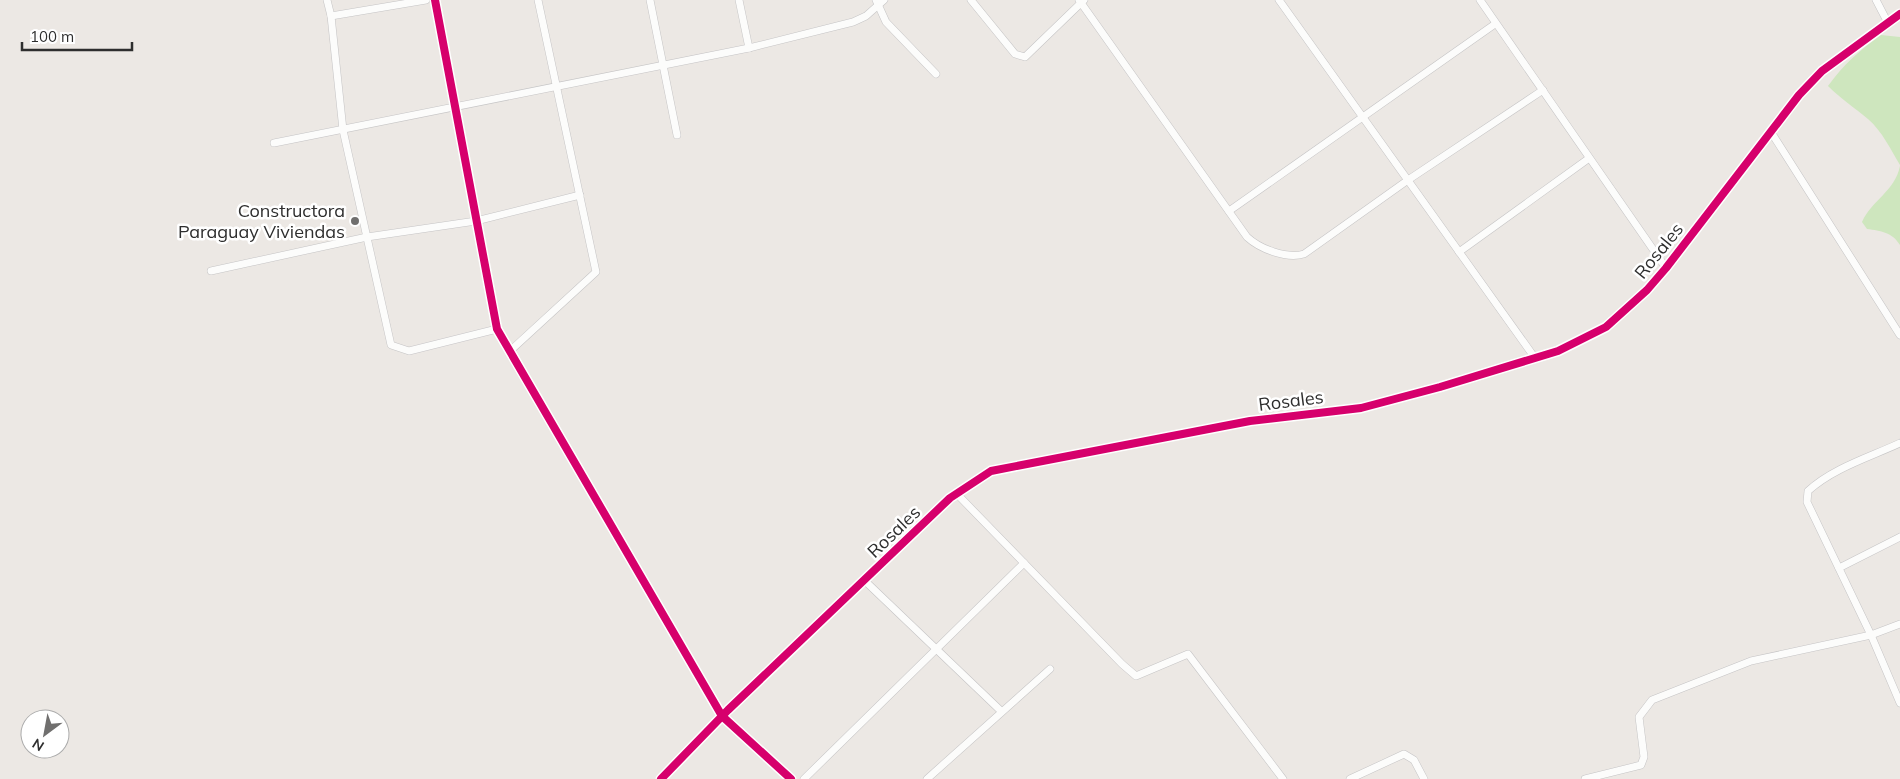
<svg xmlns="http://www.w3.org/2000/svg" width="1900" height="779" viewBox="0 0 1900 779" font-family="Mulish,sans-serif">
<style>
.green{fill:#cee6be}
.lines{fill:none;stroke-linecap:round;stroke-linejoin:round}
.minor-casing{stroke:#c5c4c5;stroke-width:8}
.minor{stroke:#fcfcfb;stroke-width:7}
.cycleway-casing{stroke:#fff;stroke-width:11}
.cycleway{stroke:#d6006c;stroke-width:8}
.poi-dot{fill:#706f6e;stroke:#fff;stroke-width:2}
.labels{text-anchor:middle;stroke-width:5;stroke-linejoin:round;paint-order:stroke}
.poi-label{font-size:18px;fill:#2e2e2e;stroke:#fff;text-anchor:end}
.street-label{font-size:18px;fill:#2e2e2e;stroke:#fff}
</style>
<rect width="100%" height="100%" fill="#ece8e4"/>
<g class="green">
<path d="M 1881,35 L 1900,37 L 1900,165 C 1891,150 1882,131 1868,119 C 1855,108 1841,99 1828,86 C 1843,65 1860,50 1881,35 Z"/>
<path d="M 1900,166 L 1900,245 C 1892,232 1881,231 1867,229 L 1862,222 C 1872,200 1895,191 1900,166 Z"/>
</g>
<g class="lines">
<defs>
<g id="minor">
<polyline points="327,0 331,16 343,130 391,345 409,351 497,329"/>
<polyline points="435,0 497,329 722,716 791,779"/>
<polyline points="650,0 677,135"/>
<polyline points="739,0 749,48"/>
<polyline points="876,0 886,22 936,74"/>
<polyline points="971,0 1015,54 1025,57 1084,0"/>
<path d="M 1079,0 L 1247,237 C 1260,249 1286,259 1304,254 L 1408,180 L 1543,90"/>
<polyline points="1279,0 1535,358"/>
<polyline points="1480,0 1666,268"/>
<polyline points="1876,0 1888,23"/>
<polyline points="331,16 426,0"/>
<polyline points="1771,132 1900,335"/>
<polyline points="274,143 749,48 853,22 866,16 884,0"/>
<polyline points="1229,211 1495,24"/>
<polyline points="1459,252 1588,159"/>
<polyline points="211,271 367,237 476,221 580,195"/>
<polyline points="510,351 596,272 538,0"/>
<path d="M 1900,443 C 1870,457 1833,468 1808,491 L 1807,502 L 1871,635 L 1900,703"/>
<polyline points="957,494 1122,664 1136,676 1188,654 1283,779"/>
<polyline points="1839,568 1900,537"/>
<polyline points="864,580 1001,711"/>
<polyline points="661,779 728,710 950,498 991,471 1250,421 1361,408 1440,387 1558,351 1606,327 1647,290 1666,268 1799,95 1822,71 1900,14"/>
<polyline points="804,779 1024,563"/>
<polyline points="927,779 1050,669"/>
<polyline points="1350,779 1404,754 1414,760 1424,779"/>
<polyline points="1585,779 1641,765 1644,757 1639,717 1652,700 1751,661 1871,635 1900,624"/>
</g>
</defs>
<use href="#minor" class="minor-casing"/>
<use href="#minor" class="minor"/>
<defs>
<g id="cycleway">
<polyline points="435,0 497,329 722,716 791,779"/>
<polyline points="661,779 728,710 950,498 991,471 1250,421 1361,408 1440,387 1558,351 1606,327 1647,290 1666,268 1799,95 1822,71 1900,14"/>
</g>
</defs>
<use href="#cycleway" class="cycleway-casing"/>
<use href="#cycleway" class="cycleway"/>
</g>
<circle class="poi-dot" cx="355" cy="221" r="5"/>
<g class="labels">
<g class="poi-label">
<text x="345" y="217">Constructora<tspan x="345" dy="21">Paraguay Viviendas</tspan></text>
</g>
<g class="street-label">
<text transform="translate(1659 251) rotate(-51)" y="6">Rosales</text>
<text transform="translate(1291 401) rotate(-7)" y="6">Rosales</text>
<text transform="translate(894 532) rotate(-44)" y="6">Rosales</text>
</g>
</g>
<g transform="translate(45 734) rotate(212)"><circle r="24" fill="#ffffff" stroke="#ababab"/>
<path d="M0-4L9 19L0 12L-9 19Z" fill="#706f6e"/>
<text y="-8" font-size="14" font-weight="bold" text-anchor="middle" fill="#2e2e2e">N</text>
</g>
<path d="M22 42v8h110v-8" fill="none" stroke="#2e2e2e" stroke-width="2.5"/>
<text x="30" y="42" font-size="15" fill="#2e2e2e" stroke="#ffffff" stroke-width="4" paint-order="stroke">100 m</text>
</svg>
